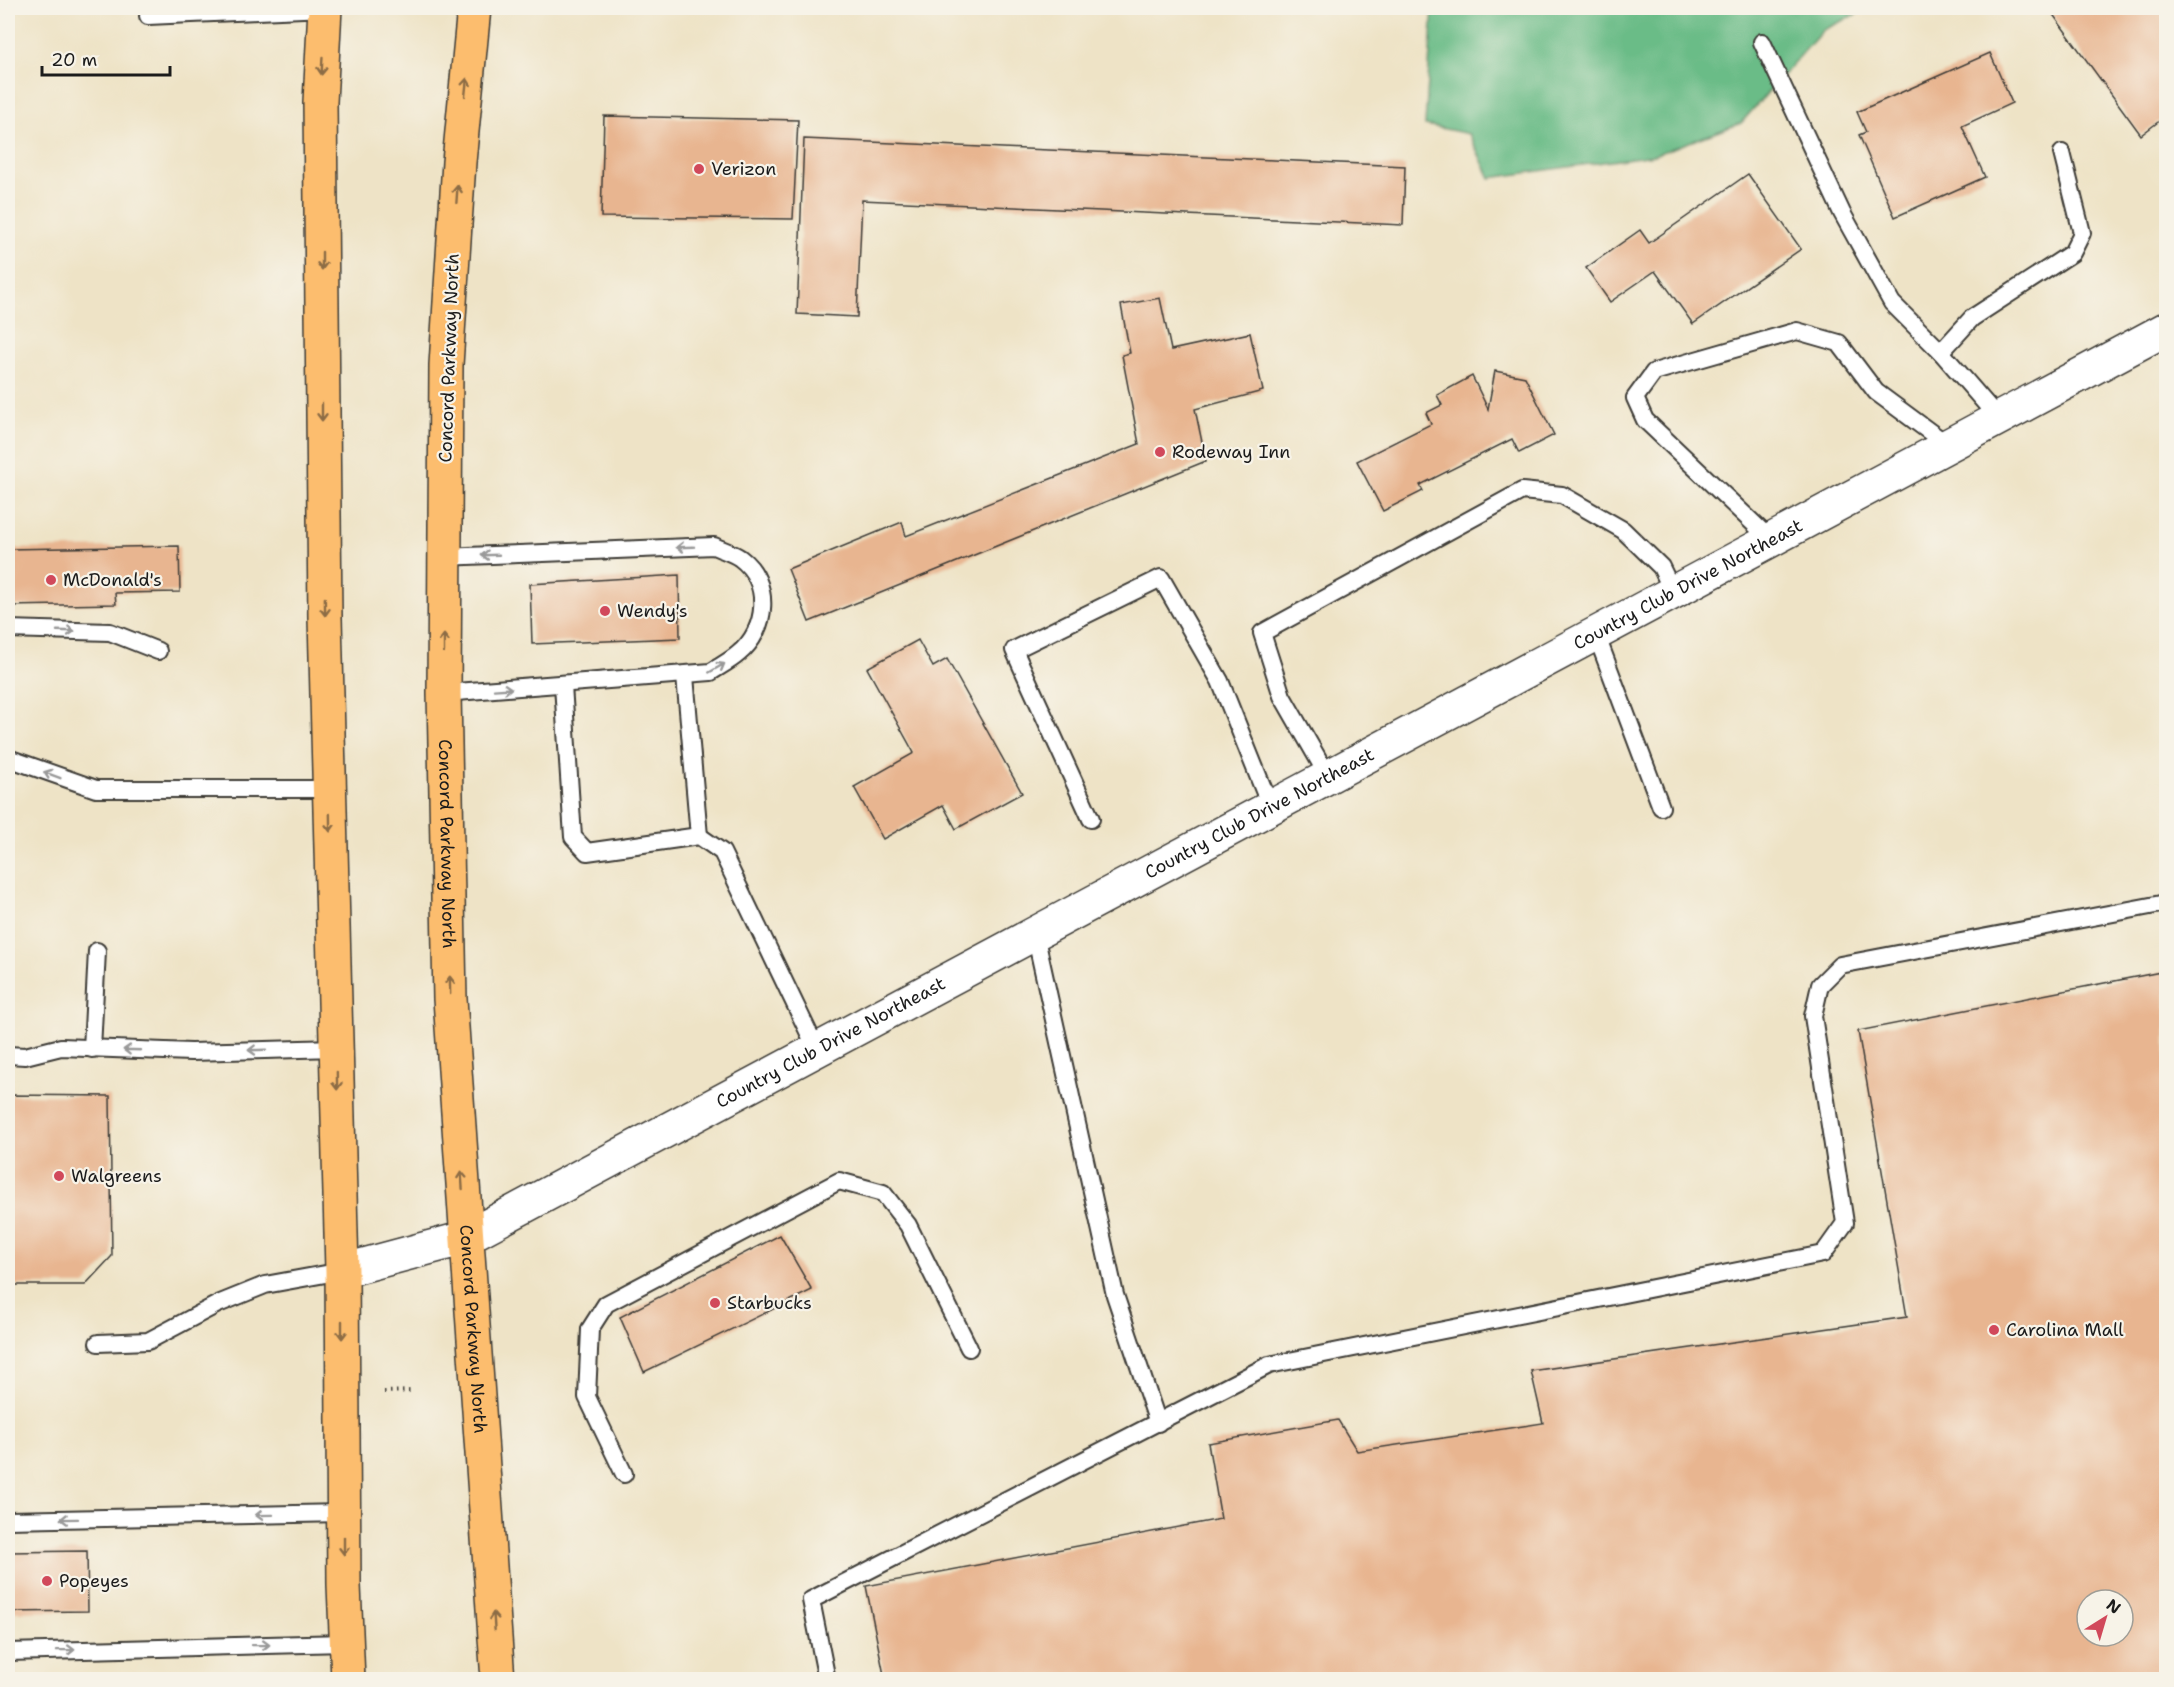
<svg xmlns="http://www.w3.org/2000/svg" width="2174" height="1687" viewBox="0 0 2174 1687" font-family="'Shantell Sans',sans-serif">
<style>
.forest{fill:#6abc87;stroke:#436c52;stroke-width:1.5}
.building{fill:#e8b590;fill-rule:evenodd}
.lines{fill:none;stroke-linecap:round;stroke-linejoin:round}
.lane-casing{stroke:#3c3a36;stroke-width:20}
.street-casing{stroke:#3c3a36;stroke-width:36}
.highway-casing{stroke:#3c3a36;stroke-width:36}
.path{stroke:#3c3a36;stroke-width:4;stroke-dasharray:1.5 4.5;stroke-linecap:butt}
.lane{stroke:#fff;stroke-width:16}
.street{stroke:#fff;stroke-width:33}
.highway{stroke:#fcbd6e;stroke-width:33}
.oneway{stroke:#8c6c45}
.oneway2{stroke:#999}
.poi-dot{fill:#d1495b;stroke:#f7f3e8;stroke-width:2}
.labels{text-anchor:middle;stroke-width:4.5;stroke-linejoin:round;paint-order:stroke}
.poi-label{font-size:18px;fill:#1c1c1c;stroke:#f7f3e8;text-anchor:start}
.street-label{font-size:18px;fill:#1c1c1c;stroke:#f7f3e8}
</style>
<rect width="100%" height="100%" fill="#f7f3e8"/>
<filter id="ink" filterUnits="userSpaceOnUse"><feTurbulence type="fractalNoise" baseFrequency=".0167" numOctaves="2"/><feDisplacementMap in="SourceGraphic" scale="12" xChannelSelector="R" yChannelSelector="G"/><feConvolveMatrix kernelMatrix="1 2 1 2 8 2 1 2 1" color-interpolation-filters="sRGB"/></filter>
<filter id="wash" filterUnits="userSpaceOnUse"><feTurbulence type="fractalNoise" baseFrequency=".008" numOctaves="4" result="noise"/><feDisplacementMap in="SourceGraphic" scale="24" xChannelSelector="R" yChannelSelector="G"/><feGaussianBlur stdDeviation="1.35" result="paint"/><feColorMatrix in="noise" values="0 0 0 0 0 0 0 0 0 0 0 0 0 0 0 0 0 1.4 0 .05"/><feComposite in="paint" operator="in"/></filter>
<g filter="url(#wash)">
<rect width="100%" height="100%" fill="#eee3c6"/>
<polygon class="forest" points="1433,8 1869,8 1823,30 1741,123 1654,155 1490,178 1469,134 1425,125"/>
<g id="blocks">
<g class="building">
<polygon points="2051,8 2162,8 2166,14 2166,116 2141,135 2049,9"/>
<polygon points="1990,53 2012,103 1962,126 1985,177 1895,217 1859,135 1866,132 1857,112"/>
<polygon points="604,116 798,120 793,219 601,217"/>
<polygon points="804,139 1405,166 1403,225 862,200 857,317 797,314"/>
<polygon points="1748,174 1801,249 1693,324 1655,271 1610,302 1586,268 1640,230 1649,243"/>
<polygon points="1160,298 1171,350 1250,333 1263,391 1195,409 1206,461 809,622 788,569 902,522 906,536 1139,444 1122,355 1130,353 1121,305"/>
<polygon points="1495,371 1525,377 1554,435 1519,453 1512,439 1420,485 1423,491 1383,511 1357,461 1431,424 1426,413 1442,405 1437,395 1472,376 1488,409"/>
<polygon points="179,546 180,592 115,593 116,604 8,606 8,549"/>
<polygon points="679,575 680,638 532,644 530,584"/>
<polygon points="918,640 933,667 947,659 1022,793 956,829 943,805 883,839 854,787 914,753 867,668"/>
<path d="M 2166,971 L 2166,1680 L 885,1680 L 866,1586 L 1221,1519 L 1208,1443 L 1338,1420 L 1357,1451 L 1543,1423 L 1531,1371 L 1907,1317 L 1858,1031 ZM 2087,1600 L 2123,1600 L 2123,1636 L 2087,1636 Z"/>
<polygon points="8,1095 110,1096 112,1256 85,1285 8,1285"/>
<polygon points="780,1235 812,1290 644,1372 620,1317"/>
<polygon points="87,1551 88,1611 8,1612 8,1552"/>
</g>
</g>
</g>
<g filter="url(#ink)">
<use href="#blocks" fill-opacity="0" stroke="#3c3a36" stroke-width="1.5"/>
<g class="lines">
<defs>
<g id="lane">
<polyline points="148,16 325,8"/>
<polyline points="1762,42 1842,213 1892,303 1941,352 1999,419"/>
<polyline points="1941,352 1972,318 2072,253 2082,233 2062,153"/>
<polyline points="1771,540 1645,420 1635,398 1654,372 1797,331 1839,343 1876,392 1949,446"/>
<path d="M 443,557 L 714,546 C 722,550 733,553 740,558 C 772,582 768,630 738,654 C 730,661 720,666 711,672 L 444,693"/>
<polyline points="8,629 110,632 158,651"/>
<polyline points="1596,634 1661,807"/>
<polyline points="685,676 699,836"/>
<polyline points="563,685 573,837 587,852 699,836 722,852 817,1050"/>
<polyline points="8,758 96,789 329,789"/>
<polyline points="1329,778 1282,696 1262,633 1522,491 1562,495 1623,530 1661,567 1673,592"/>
<polyline points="1091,819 1014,650 1161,578 1220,681 1271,808"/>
<polyline points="1035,934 1115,1295 1158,1423"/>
<polyline points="92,1049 97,951"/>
<polyline points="8,1055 25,1056 61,1047 191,1052 336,1048"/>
<polyline points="98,1343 148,1341 218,1304 265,1285 342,1271"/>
<polyline points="624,1474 587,1397 590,1329 606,1304 839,1181 883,1193 908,1225 969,1348"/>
<polyline points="8,1520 343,1513"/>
<polyline points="8,1652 345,1643"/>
<polyline points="827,1680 811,1600 1269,1365 1823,1254 1845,1223 1813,1016 1820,985 1840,965 2166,903"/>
</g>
<g id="street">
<path id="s1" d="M 342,1271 L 465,1238 L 2166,329"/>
</g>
<g id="highway">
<polyline points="325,8 320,102 325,618 342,1271 344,1585 348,1680"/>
<path id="s2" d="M 474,8 L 459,162 L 446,365 L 444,693 L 450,999 L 498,1680"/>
</g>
</defs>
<use href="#lane" class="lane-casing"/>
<use href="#street" class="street-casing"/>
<use href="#highway" class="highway-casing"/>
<polyline class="path" points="384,1392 413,1391"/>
<use href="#lane" class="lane"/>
<use href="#street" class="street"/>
<use href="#highway" class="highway"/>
</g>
<defs><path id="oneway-shaft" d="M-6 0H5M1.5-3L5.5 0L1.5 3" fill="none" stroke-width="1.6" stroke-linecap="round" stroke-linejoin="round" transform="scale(1.5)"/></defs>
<g class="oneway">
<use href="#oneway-shaft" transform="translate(322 66) rotate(93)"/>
<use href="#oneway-shaft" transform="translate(466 87) rotate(-84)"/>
<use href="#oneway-shaft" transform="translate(457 194) rotate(-86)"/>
<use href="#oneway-shaft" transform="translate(322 261) rotate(90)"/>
<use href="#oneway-shaft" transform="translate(322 412) rotate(90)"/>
<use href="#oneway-shaft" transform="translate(325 607) rotate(89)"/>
<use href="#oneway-shaft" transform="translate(444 643) rotate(-90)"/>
<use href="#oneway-shaft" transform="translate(330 823) rotate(89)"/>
<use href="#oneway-shaft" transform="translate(450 985) rotate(-91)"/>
<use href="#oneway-shaft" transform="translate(337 1081) rotate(89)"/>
<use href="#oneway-shaft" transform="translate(462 1180) rotate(-94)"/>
<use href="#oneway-shaft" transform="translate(342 1330) rotate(90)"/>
<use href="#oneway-shaft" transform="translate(344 1546) rotate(90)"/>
<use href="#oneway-shaft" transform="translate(494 1621) rotate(-94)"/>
</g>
<g class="oneway2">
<use href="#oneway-shaft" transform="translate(685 547) rotate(178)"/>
<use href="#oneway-shaft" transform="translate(490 555) rotate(178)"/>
<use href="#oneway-shaft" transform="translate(66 631) rotate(2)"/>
<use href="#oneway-shaft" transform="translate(717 668) rotate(-30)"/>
<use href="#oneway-shaft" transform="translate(503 689) rotate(-4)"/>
<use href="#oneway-shaft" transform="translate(52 775) rotate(-159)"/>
<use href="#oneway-shaft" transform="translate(132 1050) rotate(-178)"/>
<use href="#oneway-shaft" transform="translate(257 1050) rotate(178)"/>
<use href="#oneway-shaft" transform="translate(264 1515) rotate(179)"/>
<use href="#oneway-shaft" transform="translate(69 1519) rotate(179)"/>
<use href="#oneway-shaft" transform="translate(261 1645) rotate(-1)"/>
<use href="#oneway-shaft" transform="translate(66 1650) rotate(-1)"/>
</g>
</g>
<g class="poi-dot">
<circle cx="699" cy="169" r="6"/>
<circle cx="1160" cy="452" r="6"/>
<circle cx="51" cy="580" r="6"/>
<circle cx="605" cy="611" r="6"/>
<circle cx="59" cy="1176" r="6"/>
<circle cx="715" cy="1303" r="6"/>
<circle cx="1994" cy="1330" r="6"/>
<circle cx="47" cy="1581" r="6"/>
</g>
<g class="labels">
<g class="poi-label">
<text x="711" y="175">Verizon</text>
<text x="1172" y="458">Rodeway Inn</text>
<text x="63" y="586">McDonald's</text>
<text x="617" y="617">Wendy's</text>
<text x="71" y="1182">Walgreens</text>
<text x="727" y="1309">Starbucks</text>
<text x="2006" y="1336">Carolina Mall</text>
<text x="59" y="1587">Popeyes</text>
</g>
<g class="street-label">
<text transform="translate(449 358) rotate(-88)" y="6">Concord Parkway North</text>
<text dy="6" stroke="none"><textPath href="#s1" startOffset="1514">Country Club Drive Northeast</textPath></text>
<text dy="6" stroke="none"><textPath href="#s1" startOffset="1028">Country Club Drive Northeast</textPath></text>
<text dy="6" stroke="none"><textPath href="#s2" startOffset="837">Concord Parkway North</textPath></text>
<text dy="6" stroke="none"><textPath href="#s1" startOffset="542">Country Club Drive Northeast</textPath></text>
<text dy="6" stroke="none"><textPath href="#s2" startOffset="1323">Concord Parkway North</textPath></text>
</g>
</g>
<rect width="2174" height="1687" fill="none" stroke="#f7f3e8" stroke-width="30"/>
<g transform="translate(2105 1618) rotate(37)"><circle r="28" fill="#f7f3e8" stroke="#9f9d96" stroke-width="1.5"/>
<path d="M0-4.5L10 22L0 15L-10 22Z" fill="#d1495b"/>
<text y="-9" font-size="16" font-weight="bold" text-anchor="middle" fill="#1c1c1c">N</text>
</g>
<path d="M42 66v9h128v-9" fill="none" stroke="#1c1c1c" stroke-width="3"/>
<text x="51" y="66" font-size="18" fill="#1c1c1c" stroke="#f7f3e8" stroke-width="4.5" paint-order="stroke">20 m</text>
</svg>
